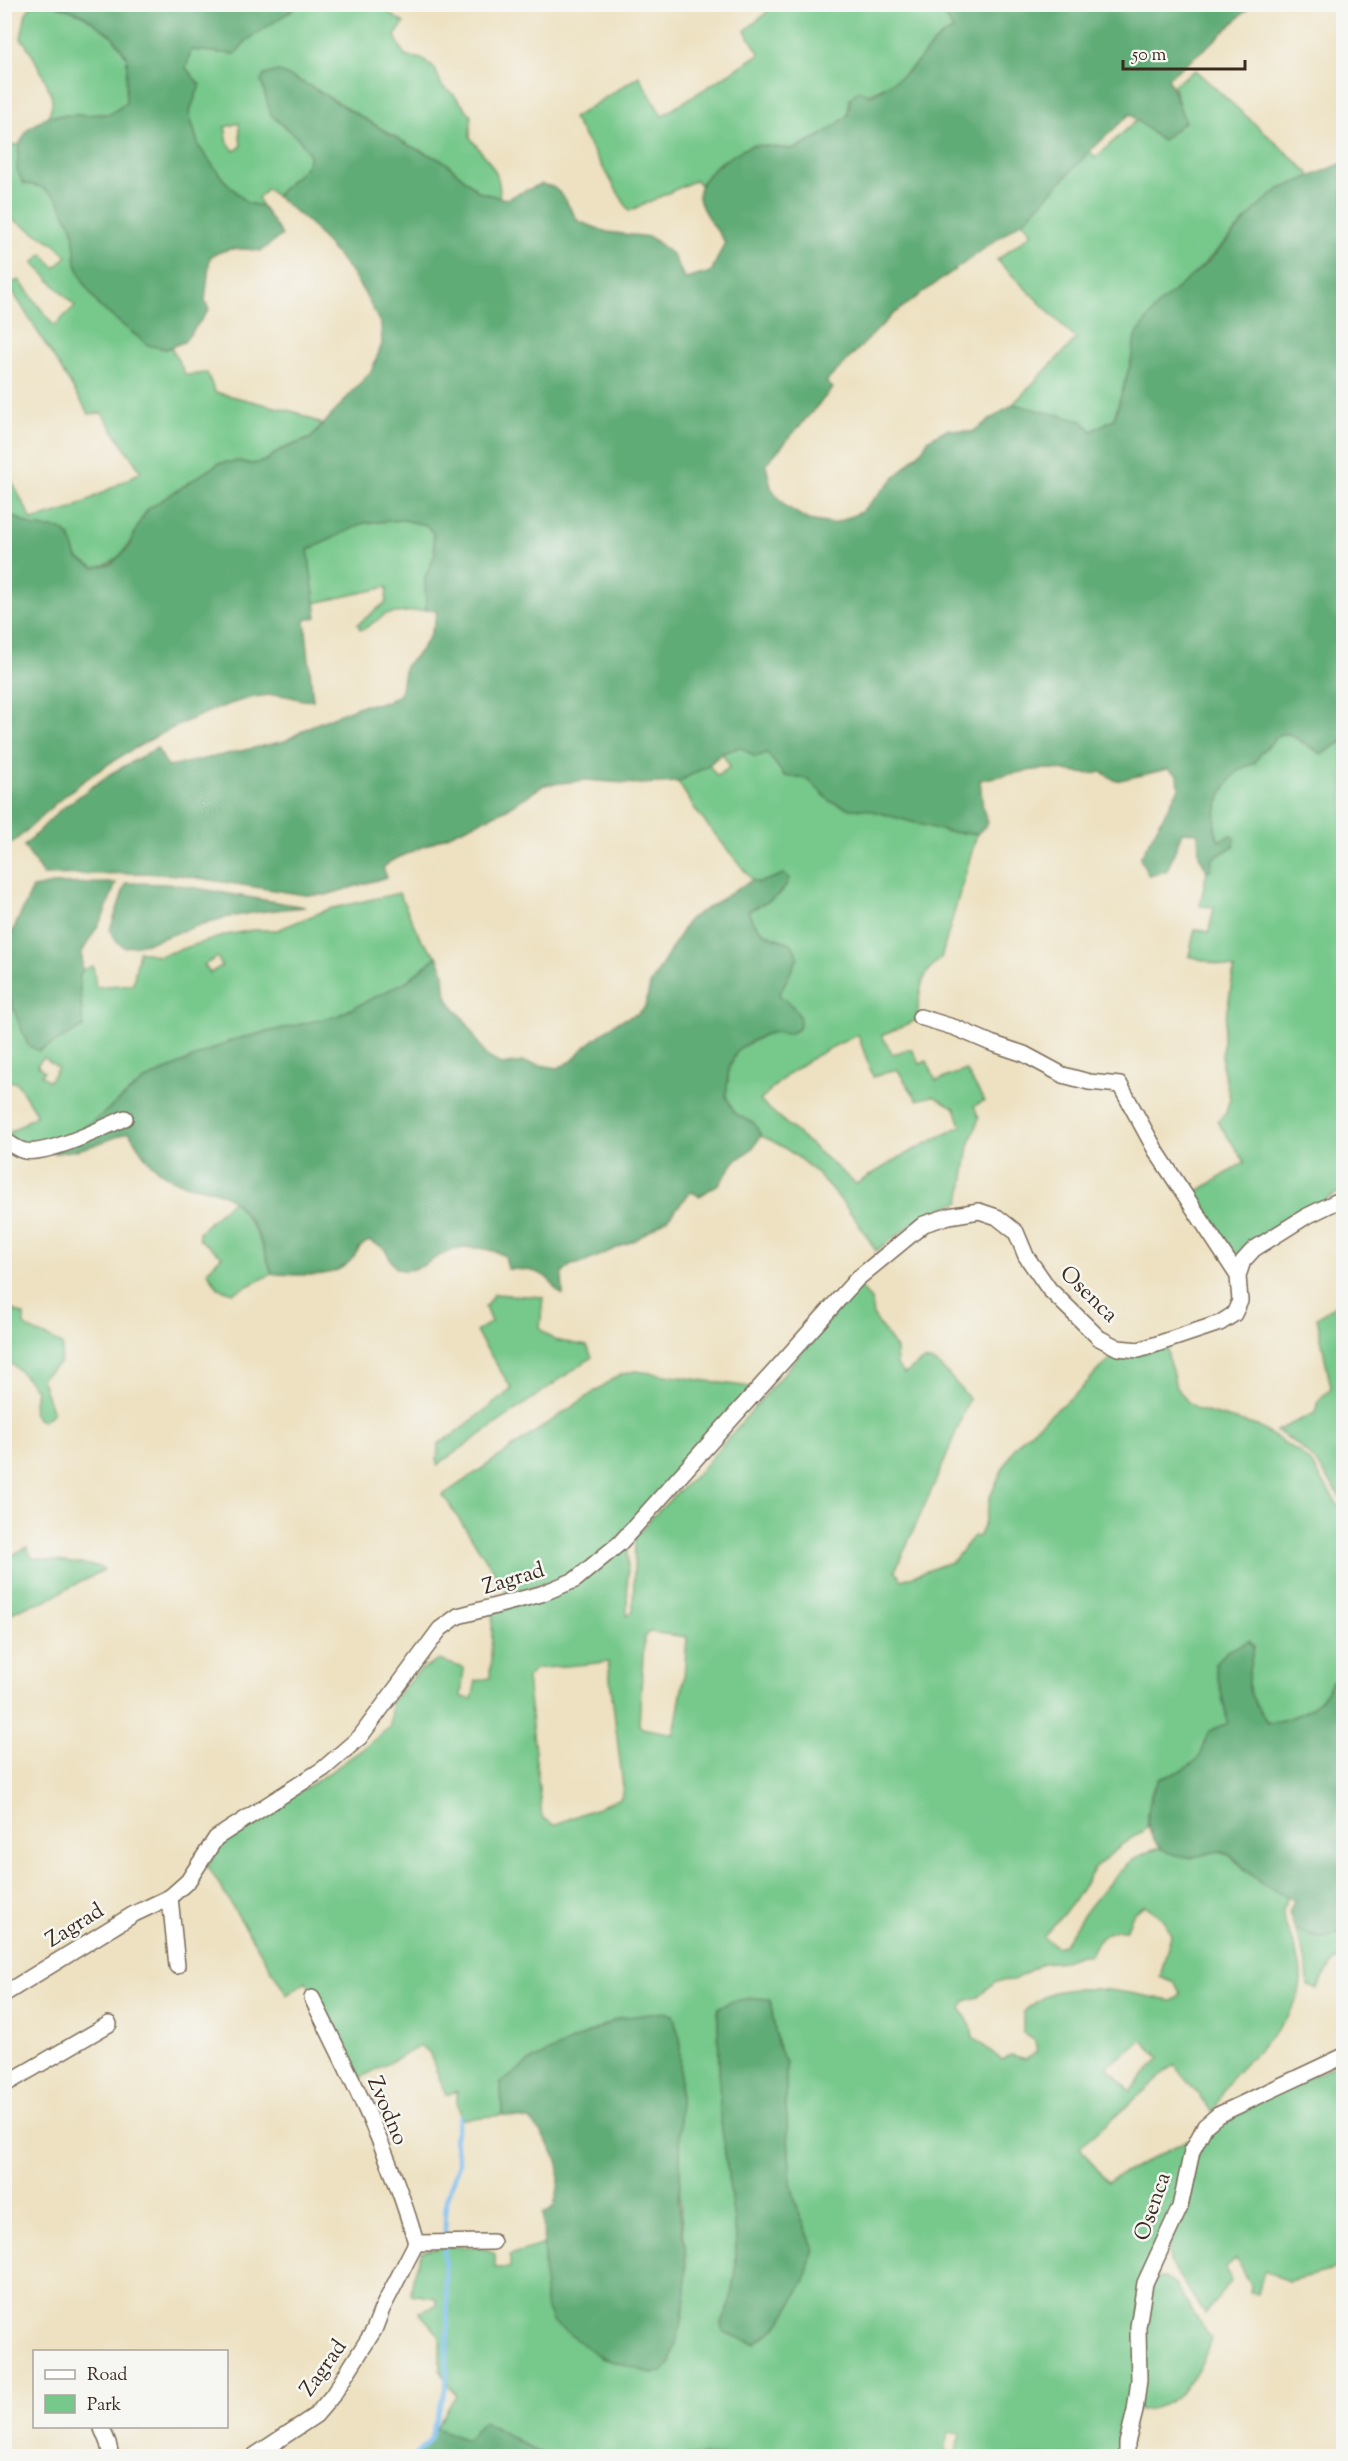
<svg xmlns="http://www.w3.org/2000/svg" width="1348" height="2461" viewBox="0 0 1348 2461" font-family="'Sorts Mill Goudy',serif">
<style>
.green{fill:#76c88b;stroke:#587954;stroke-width:1.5;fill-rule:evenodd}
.forest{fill:#60ac77;stroke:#4e6b4a;stroke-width:1.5}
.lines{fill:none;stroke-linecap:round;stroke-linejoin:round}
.stream{stroke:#7abdf0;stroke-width:4.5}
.street-casing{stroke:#796a57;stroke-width:18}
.street{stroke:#fff;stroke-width:15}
.labels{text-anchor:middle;stroke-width:5;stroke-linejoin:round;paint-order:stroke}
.street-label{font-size:22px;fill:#3b2a1e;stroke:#f6f6f2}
</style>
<rect width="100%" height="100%" fill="#f6f6f2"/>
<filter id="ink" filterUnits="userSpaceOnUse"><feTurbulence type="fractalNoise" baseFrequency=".0167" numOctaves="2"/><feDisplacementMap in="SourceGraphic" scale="12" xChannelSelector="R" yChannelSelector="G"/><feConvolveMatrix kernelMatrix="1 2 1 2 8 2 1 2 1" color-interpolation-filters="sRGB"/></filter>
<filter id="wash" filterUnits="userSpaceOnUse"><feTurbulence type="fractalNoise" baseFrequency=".008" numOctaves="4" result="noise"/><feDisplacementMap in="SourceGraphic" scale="24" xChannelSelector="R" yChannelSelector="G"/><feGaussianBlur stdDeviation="1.35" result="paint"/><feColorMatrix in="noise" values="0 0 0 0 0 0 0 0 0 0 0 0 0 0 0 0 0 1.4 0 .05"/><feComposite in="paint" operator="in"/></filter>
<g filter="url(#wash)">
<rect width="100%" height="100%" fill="#ede1c1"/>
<g class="green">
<path d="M 309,4 L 381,5 L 393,16 L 404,23 L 395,36 L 405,56 L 422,59 L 435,69 L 442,86 L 453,94 L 471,115 L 470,137 C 483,156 504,172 499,198 L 479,192 L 445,162 L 410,146 L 310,86 L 278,71 L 271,115 L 299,139 L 310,155 L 307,165 L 276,196 L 267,189 L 258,198 L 262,206 L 247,204 L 223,179 L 199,147 L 189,113 L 200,85 L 186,68 L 191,50 L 235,54 L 246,41 L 295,8 ZM 239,123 L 241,147 L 234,151 L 228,143 L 225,127 Z"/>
<path d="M 32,5 L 56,5 L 83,15 L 113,37 L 127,57 L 126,103 L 110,114 L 48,116 C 51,110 53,105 52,98 C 48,83 31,50 21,38 L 26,13 Z"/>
<path d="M 775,5 L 940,5 L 953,30 C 934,37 927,54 912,67 C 894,84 874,94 850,98 L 848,115 L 832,129 L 794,149 L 752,145 L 716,165 L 700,185 L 696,180 L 629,211 L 573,118 L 639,76 L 662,116 L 760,54 L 745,31 Z"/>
<polygon points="1195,70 1308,172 1310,177 1278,190 1256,209 1135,337 1131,362 1114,419 1092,431 1062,415 1050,414 1013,404 1076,339 997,260 1032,233 1022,221 1090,151 1095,158 1137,120 1162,140 1184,121 1173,85"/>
<path d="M 5,145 L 19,145 L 17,170 L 57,198 L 73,229 L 76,264 L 85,285 L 99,306 L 148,345 L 166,349 L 171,347 L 186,375 L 207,373 L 215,392 L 295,412 L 322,424 L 311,438 L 280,450 L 265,461 L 252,464 L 239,461 L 148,509 C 129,536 131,559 95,568 L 77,558 L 70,537 L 61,529 L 34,527 L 11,515 L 5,517 L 4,466 L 32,520 L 72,509 L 141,472 L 102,413 L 89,414 L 11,289 L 5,292 L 5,286 L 19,280 L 54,326 L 75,306 L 33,263 L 43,254 L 55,268 L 67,256 L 55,244 L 5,215 Z"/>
<polygon points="403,520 426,525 433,533 435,554 425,578 426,610 386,614 364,629 360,629 358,624 386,602 387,587 315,603 308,550 363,523"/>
<path d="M 1280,734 L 1289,734 L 1322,754 L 1343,741 L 1343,1190 L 1288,1221 L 1238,1257 L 1230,1253 L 1192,1195 L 1245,1162 L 1217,1121 L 1226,1113 L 1230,1098 L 1222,1065 L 1223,1036 L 1234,969 L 1189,956 L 1195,929 L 1209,932 L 1214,907 L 1200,906 L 1207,871 L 1211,868 L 1212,859 L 1234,846 L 1219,841 C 1209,821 1221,786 1238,771 C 1242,767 1250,765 1255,763 L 1261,753 Z"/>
<path d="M 740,747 L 755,757 L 767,753 L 785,776 L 808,779 L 830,801 L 851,809 L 866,809 L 948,832 L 977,834 L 941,958 C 918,976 920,993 917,1020 L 882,1035 L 892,1054 L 912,1049 L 920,1064 L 927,1061 L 936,1081 L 966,1070 L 984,1101 L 974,1106 L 979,1118 L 969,1146 L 960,1202 C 925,1211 904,1230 876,1251 C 849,1206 811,1156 761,1136 L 754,1123 L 735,1114 L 726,1096 L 729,1068 L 738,1049 L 764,1035 L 774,1032 L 788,1034 L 798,1030 C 804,1012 791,1005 778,995 L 798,957 L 791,943 C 771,937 756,932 748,911 L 779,895 L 784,874 L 759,883 L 752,880 L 697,812 L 678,782 L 709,765 L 717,776 L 730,767 L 722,753 ZM 858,1035 L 873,1077 L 897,1069 L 917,1100 L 933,1096 L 955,1108 L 961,1126 L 902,1156 L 856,1184 L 760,1101 C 787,1070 821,1051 858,1035 Z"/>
<path d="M 399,893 L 421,940 L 437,956 L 407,981 L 337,1016 L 232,1040 L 143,1081 L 55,1153 L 23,1144 L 6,1135 L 37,1115 L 17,1083 L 5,1080 L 4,972 L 10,1001 L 28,1045 L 39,1051 L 83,1027 L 79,978 L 82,970 L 93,966 L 96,987 L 133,984 L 139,951 L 159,956 L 226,935 L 253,930 L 277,930 L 329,909 ZM 217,957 L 222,966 L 210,973 L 204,965 ZM 44,1057 L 58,1068 L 49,1081 L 41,1075 L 44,1071 L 37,1065 Z"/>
<path d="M 233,1200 C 254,1226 263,1243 272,1274 L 233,1293 L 218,1288 L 207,1271 L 222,1256 L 199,1239 L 199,1232 Z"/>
<path d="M 859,1285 L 871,1300 L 873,1315 L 896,1349 L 897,1365 L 904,1374 C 910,1371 917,1363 924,1361 C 937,1356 959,1388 969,1398 L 945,1460 L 895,1571 L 902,1580 L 953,1561 L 974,1536 L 978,1537 L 984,1524 L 990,1497 L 1001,1472 L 1015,1447 L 1024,1437 L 1081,1389 L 1100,1368 L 1123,1349 L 1166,1347 L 1176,1387 L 1187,1401 L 1199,1410 L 1257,1426 L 1296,1450 L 1311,1463 L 1343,1513 L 1343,1677 L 1332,1681 C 1319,1710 1297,1718 1267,1723 C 1245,1687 1244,1688 1254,1646 L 1249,1641 L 1227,1652 L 1215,1665 L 1228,1723 L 1204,1741 C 1203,1745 1203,1751 1201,1755 C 1193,1768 1172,1774 1159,1779 L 1151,1793 L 1147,1828 L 1121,1845 L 1095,1868 L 1071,1905 L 1043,1937 L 1057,1947 L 1064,1944 C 1079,1919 1114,1872 1139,1856 C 1145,1852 1154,1850 1161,1848 L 1191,1858 L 1216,1851 L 1229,1855 L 1260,1883 L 1287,1897 L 1283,1908 L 1283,1916 C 1288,1937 1302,1956 1301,1979 C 1300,2018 1253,2052 1230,2080 C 1223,2089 1219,2103 1213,2113 L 1174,2065 L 1080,2147 L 1107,2182 L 1187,2140 L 1191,2144 L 1180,2192 L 1151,2264 L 1123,2456 L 552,2456 C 546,2455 539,2453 534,2450 C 510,2438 493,2417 466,2440 L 436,2428 L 456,2395 L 440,2371 L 440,2336 L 419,2312 L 437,2306 L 436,2298 L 411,2294 L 413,2278 L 422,2251 C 439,2246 481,2243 495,2254 L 495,2268 L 510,2268 L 510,2255 L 544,2244 L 545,2304 L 682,2322 C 685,2297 687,2272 685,2246 C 683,2223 678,2203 680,2180 L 680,2039 L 673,2015 L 619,2018 L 530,2062 L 501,2083 L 502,2115 L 462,2119 L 457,2103 L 457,2091 L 446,2095 L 429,2052 L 420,2046 L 360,2078 L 306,1981 L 287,1995 L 207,1865 L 220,1846 L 236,1829 L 314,1783 L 360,1751 L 390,1727 L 391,1702 L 419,1671 L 439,1660 L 464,1668 L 461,1697 L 472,1699 L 476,1681 L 490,1678 L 493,1609 L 607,1561 L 628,1546 L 627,1616 L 633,1611 L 635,1538 L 651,1518 L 701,1470 ZM 649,1632 L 687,1637 L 684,1678 L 674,1734 L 642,1728 L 639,1725 L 644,1638 ZM 608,1662 L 623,1787 L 621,1798 L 554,1825 L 542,1817 L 527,1678 L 535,1669 ZM 1145,1905 L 1163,1919 L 1171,1935 L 1160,1977 L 1175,1983 L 1181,1995 L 1172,2001 C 1135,1994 1092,1983 1054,1992 C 1044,1995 1031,2006 1023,2012 L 1023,2033 L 1035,2041 L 1037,2051 L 1026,2059 L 1011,2055 L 1002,2060 L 973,2037 L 971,2026 L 961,2009 L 965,2001 L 978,1997 L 996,1981 L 1014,1980 L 1042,1963 L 1064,1961 L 1080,1955 L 1090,1955 C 1097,1938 1108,1928 1126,1930 L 1134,1912 ZM 753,1998 L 770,1999 L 777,2043 L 786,2063 L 786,2105 L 791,2184 L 799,2213 L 814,2249 L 807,2276 L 784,2317 L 755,2344 L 724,2332 L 722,2323 L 730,2304 L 736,2264 L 736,2237 L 720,2114 L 718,2015 L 719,2007 L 733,2001 ZM 1142,2040 L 1160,2058 L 1130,2091 L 1107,2067 ZM 948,2432 L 960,2434 L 957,2453 L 945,2452 Z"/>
<polygon points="494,1294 543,1297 540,1329 554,1340 587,1346 592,1357 437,1465 438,1444 453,1435 512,1389 476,1332 491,1322 485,1307"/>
<path d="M 1343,1299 L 1343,1501 C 1325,1473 1307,1446 1276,1431 L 1315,1413 L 1318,1401 L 1331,1388 L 1317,1318 Z"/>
<path d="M 5,1306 L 24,1315 L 24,1325 C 38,1337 50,1334 63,1347 L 60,1363 L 41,1378 L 53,1413 L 43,1421 L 37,1419 L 33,1411 L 36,1389 C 27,1380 16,1364 5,1360 Z"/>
<polygon points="636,1371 758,1388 608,1549 577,1570 547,1583 507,1594 502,1579 499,1579 443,1495 619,1375"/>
<polygon points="27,1547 32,1558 97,1566 104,1570 44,1601 26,1606 5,1616 5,1556 7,1558"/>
<path d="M 1295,1929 C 1316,1939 1323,1942 1343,1930 L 1343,1963 L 1335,1959 L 1317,1989 L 1308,1986 L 1307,1964 Z"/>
<polygon points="1343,2061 1343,2268 1288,2281 1264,2271 1258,2293 1250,2292 1251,2286 1236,2259 1226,2268 1231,2281 1205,2314 1169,2262 1168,2246 1191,2169 1205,2134 1217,2121"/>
<path d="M 1160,2277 L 1166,2277 L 1175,2285 L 1211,2339 C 1200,2374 1178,2410 1139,2410 L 1142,2326 L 1152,2281 Z"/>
</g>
<g class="forest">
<path d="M 56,5 L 309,5 L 295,8 L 246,41 L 235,54 L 191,50 L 186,68 L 200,85 L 189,113 L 199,147 L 223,179 L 247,203 L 262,206 L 282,235 L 261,251 C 241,248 228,246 210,257 L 205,301 L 209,310 L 184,342 L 166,349 L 148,345 L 99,306 L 85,285 L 76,264 L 73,229 L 57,198 L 41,187 L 23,183 L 17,170 L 19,145 L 28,129 L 48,116 L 110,114 L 126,103 L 127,57 L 113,37 L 83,15 Z"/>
<path d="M 940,5 L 1252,5 L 1214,41 L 1168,78 L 1185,121 L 1162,141 L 1130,114 L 1090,151 L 1028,217 L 892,315 L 826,382 L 833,388 L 766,464 L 771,488 L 785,506 L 808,520 L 833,524 L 861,512 L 921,451 L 929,439 L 947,429 L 972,432 L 1013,404 L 1082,421 L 1092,431 L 1114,419 L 1131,362 L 1135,337 L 1158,305 L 1210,260 L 1256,209 L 1278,190 L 1343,163 L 1343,741 L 1322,754 L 1289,734 L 1280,734 L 1261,753 L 1255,763 C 1250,765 1242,767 1238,771 C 1222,786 1208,821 1219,841 L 1231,835 L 1235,840 L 1234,846 L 1212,859 L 1211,869 L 1207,871 L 1199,855 L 1198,833 L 1182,832 L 1167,871 L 1149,876 L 1140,858 L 1179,788 L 1178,775 L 1168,769 L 1116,781 L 1102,772 C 1080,777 1068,769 1046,769 C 1025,770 1002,776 980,780 L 983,809 L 988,823 L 977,834 L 948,832 L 866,809 L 851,809 L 830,801 L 808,779 L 785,776 L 767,753 L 755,757 L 740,747 L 722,753 L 709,765 L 678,782 L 638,784 L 586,780 L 544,785 L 505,810 L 391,861 L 383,868 L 387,877 L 326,895 L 305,895 L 179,875 L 143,873 L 43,875 L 24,846 L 60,810 L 110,774 L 157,748 L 168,767 L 285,741 L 311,726 L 360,706 L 387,702 L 400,694 L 405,666 C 421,653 435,632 437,611 L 426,610 L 425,578 L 435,554 L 433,533 L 426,525 L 403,520 L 364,523 L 308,550 L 317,617 L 305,620 L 313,700 C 299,702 299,698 286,696 C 277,694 260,696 250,698 C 189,714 104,761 56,803 C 39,818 24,835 5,848 L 5,518 L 11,515 L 34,527 L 61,529 L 70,537 L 77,558 L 95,568 L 111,564 L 129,547 L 140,521 L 148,509 L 219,463 L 239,461 L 252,464 L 265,461 L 280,450 L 311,438 L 372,370 L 382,344 L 381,325 L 365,294 L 350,270 L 310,224 L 276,196 L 307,165 L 310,155 L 299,139 L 271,115 L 261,81 L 264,75 L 278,71 L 310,86 L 410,146 L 445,162 L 479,192 L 506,199 L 541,184 L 553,187 L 562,195 L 578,221 L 607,232 L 650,237 L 672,254 L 685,279 L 711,272 L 725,242 C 716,228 703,215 699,198 C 694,178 735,151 752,146 C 764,142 780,151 793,149 C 807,147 837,125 848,115 L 850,98 L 859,90 L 871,95 C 886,87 903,77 914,65 C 927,52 936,37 953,30 Z"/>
<path d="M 784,874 L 789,878 C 785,897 764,903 748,911 C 756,933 770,937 791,943 L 798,957 L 779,995 C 791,1005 804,1012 799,1029 L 788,1034 L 774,1032 L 763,1035 L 738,1049 L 729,1068 L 726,1096 L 735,1114 L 754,1123 L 761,1136 L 752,1149 L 734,1162 L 720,1183 L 700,1196 L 691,1192 L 666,1220 L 637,1239 L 583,1263 L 571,1265 L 562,1274 L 563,1295 C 556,1291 555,1288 550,1281 C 540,1269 523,1270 508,1269 L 505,1256 C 486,1245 461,1245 441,1255 C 427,1262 419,1271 403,1270 C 391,1269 391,1257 385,1250 C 381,1245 374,1243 369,1241 C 356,1247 359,1252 350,1261 C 333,1281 296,1274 272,1274 C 264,1247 255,1220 233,1201 C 219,1189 201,1188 185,1184 C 157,1177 143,1155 129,1132 C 104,1142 82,1151 55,1153 L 63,1141 L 99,1117 L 143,1081 L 232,1040 L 337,1016 L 407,981 L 437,956 L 444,973 L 445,989 L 449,1001 L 466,1022 L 486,1056 L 502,1065 L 523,1062 L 558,1068 L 572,1061 L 586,1046 L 617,1022 L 637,1014 L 645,1007 L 650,985 L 689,919 L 752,880 L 759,883 Z"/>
<path d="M 116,883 L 103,917 L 82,952 L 82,970 L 79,978 L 83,1027 L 39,1051 L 28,1045 C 15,1013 1,982 5,947 L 33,888 L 53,884 Z"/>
<path d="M 126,883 L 173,884 L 305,907 C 274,910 243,913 213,921 C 183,929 155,944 124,947 L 116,941 L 110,930 Z"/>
<path d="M 1249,1641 L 1254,1647 C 1245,1687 1244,1688 1268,1723 C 1297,1718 1319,1710 1332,1681 L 1343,1677 L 1343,1930 C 1323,1942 1316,1939 1295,1929 L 1289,1913 L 1294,1900 C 1282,1894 1267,1889 1257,1880 C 1248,1873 1240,1862 1230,1855 C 1215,1846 1204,1858 1190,1857 C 1142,1855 1140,1812 1159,1779 C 1172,1774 1193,1768 1201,1754 C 1204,1747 1205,1739 1209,1731 L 1228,1723 L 1215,1664 L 1227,1651 Z"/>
<polygon points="753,1998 770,1999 777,2043 786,2063 786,2105 791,2184 799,2213 814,2249 807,2276 784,2317 777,2327 755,2344 724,2332 722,2323 730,2304 736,2264 736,2237 720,2114 718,2015 719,2007 733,2001"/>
<path d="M 665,2012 L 673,2015 L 680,2039 L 680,2180 L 678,2202 L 685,2247 L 686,2290 L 682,2322 L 670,2363 L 662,2372 L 651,2373 L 601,2358 L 552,2321 L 545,2304 L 543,2213 L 553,2208 C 567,2165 557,2155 532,2121 L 502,2115 L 501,2083 L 529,2062 L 619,2018 Z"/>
<polygon points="484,2421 535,2451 552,2456 418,2456 436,2428 466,2440"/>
</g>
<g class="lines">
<polyline class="stream" points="415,2456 430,2439 446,2387 448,2326 444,2256 446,2200 459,2163 454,2140 460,2116"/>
</g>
</g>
<g filter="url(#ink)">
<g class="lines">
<defs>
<g id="street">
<polyline points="920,1017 956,1028 991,1043 1024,1054 1063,1075 1089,1082 1120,1085 1156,1151 1238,1276"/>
<path d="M 4,1140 C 11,1144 18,1150 25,1151 C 48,1155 103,1128 125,1118"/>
<polyline points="170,1897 177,1966"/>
<polyline points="4,1994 134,1914 170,1897 188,1881 216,1838 323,1769 360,1737 440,1629 458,1616 541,1594 575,1580 620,1543 857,1279 924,1224 949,1216 979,1211 997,1217 1016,1232 1026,1256 1049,1289 1099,1338 1118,1348 1139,1350 1220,1323 1234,1314 1240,1301 1238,1276 1243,1261 1254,1249 1305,1217 1344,1198"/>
<polyline points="4,2085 109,2024"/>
<polyline points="416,2243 493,2242"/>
<polyline points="101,2426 108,2443 111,2456"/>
<path d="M 254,2456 L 316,2415 L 333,2395 L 374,2330 L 382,2309 L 416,2243 C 392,2157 351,2076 312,1998"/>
<polyline points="1127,2456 1127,2443 1135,2411 1139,2380 1138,2327 1145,2283 1180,2207 1192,2151 1205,2126 1218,2115 1344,2056"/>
</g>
</defs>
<use href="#street" class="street-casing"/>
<use href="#street" class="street"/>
</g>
</g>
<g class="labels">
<g class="street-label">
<text transform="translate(1090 1293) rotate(44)" y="8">Osenca</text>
<text transform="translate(513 1577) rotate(-17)" y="8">Zagrad</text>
<text transform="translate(74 1924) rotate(-32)" y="8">Zagrad</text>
<text transform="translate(389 2110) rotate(67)" y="8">Zvodno</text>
<text transform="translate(1151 2206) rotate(-71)" y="8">Osenca</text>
<text transform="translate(322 2367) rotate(-55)" y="8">Zagrad</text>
</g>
</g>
<rect width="1348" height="2461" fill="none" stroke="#f6f6f2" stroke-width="24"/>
<rect x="33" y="2350" width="195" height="78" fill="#f6f6f2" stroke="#aba49d" stroke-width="1.5"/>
<rect x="45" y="2370" width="30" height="9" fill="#ffffff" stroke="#aba49d" stroke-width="1.5"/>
<text x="87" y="2380" font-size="18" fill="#3b2a1e">Road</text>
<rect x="45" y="2395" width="30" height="18" fill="#76c88b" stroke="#aba49d" stroke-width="1.5"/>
<text x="87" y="2410" font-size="18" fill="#3b2a1e">Park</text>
<path d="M1123 60v9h122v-9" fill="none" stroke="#3b2a1e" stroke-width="3"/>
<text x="1132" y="60" font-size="18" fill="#3b2a1e" stroke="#f6f6f2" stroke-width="4.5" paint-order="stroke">50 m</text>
</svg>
